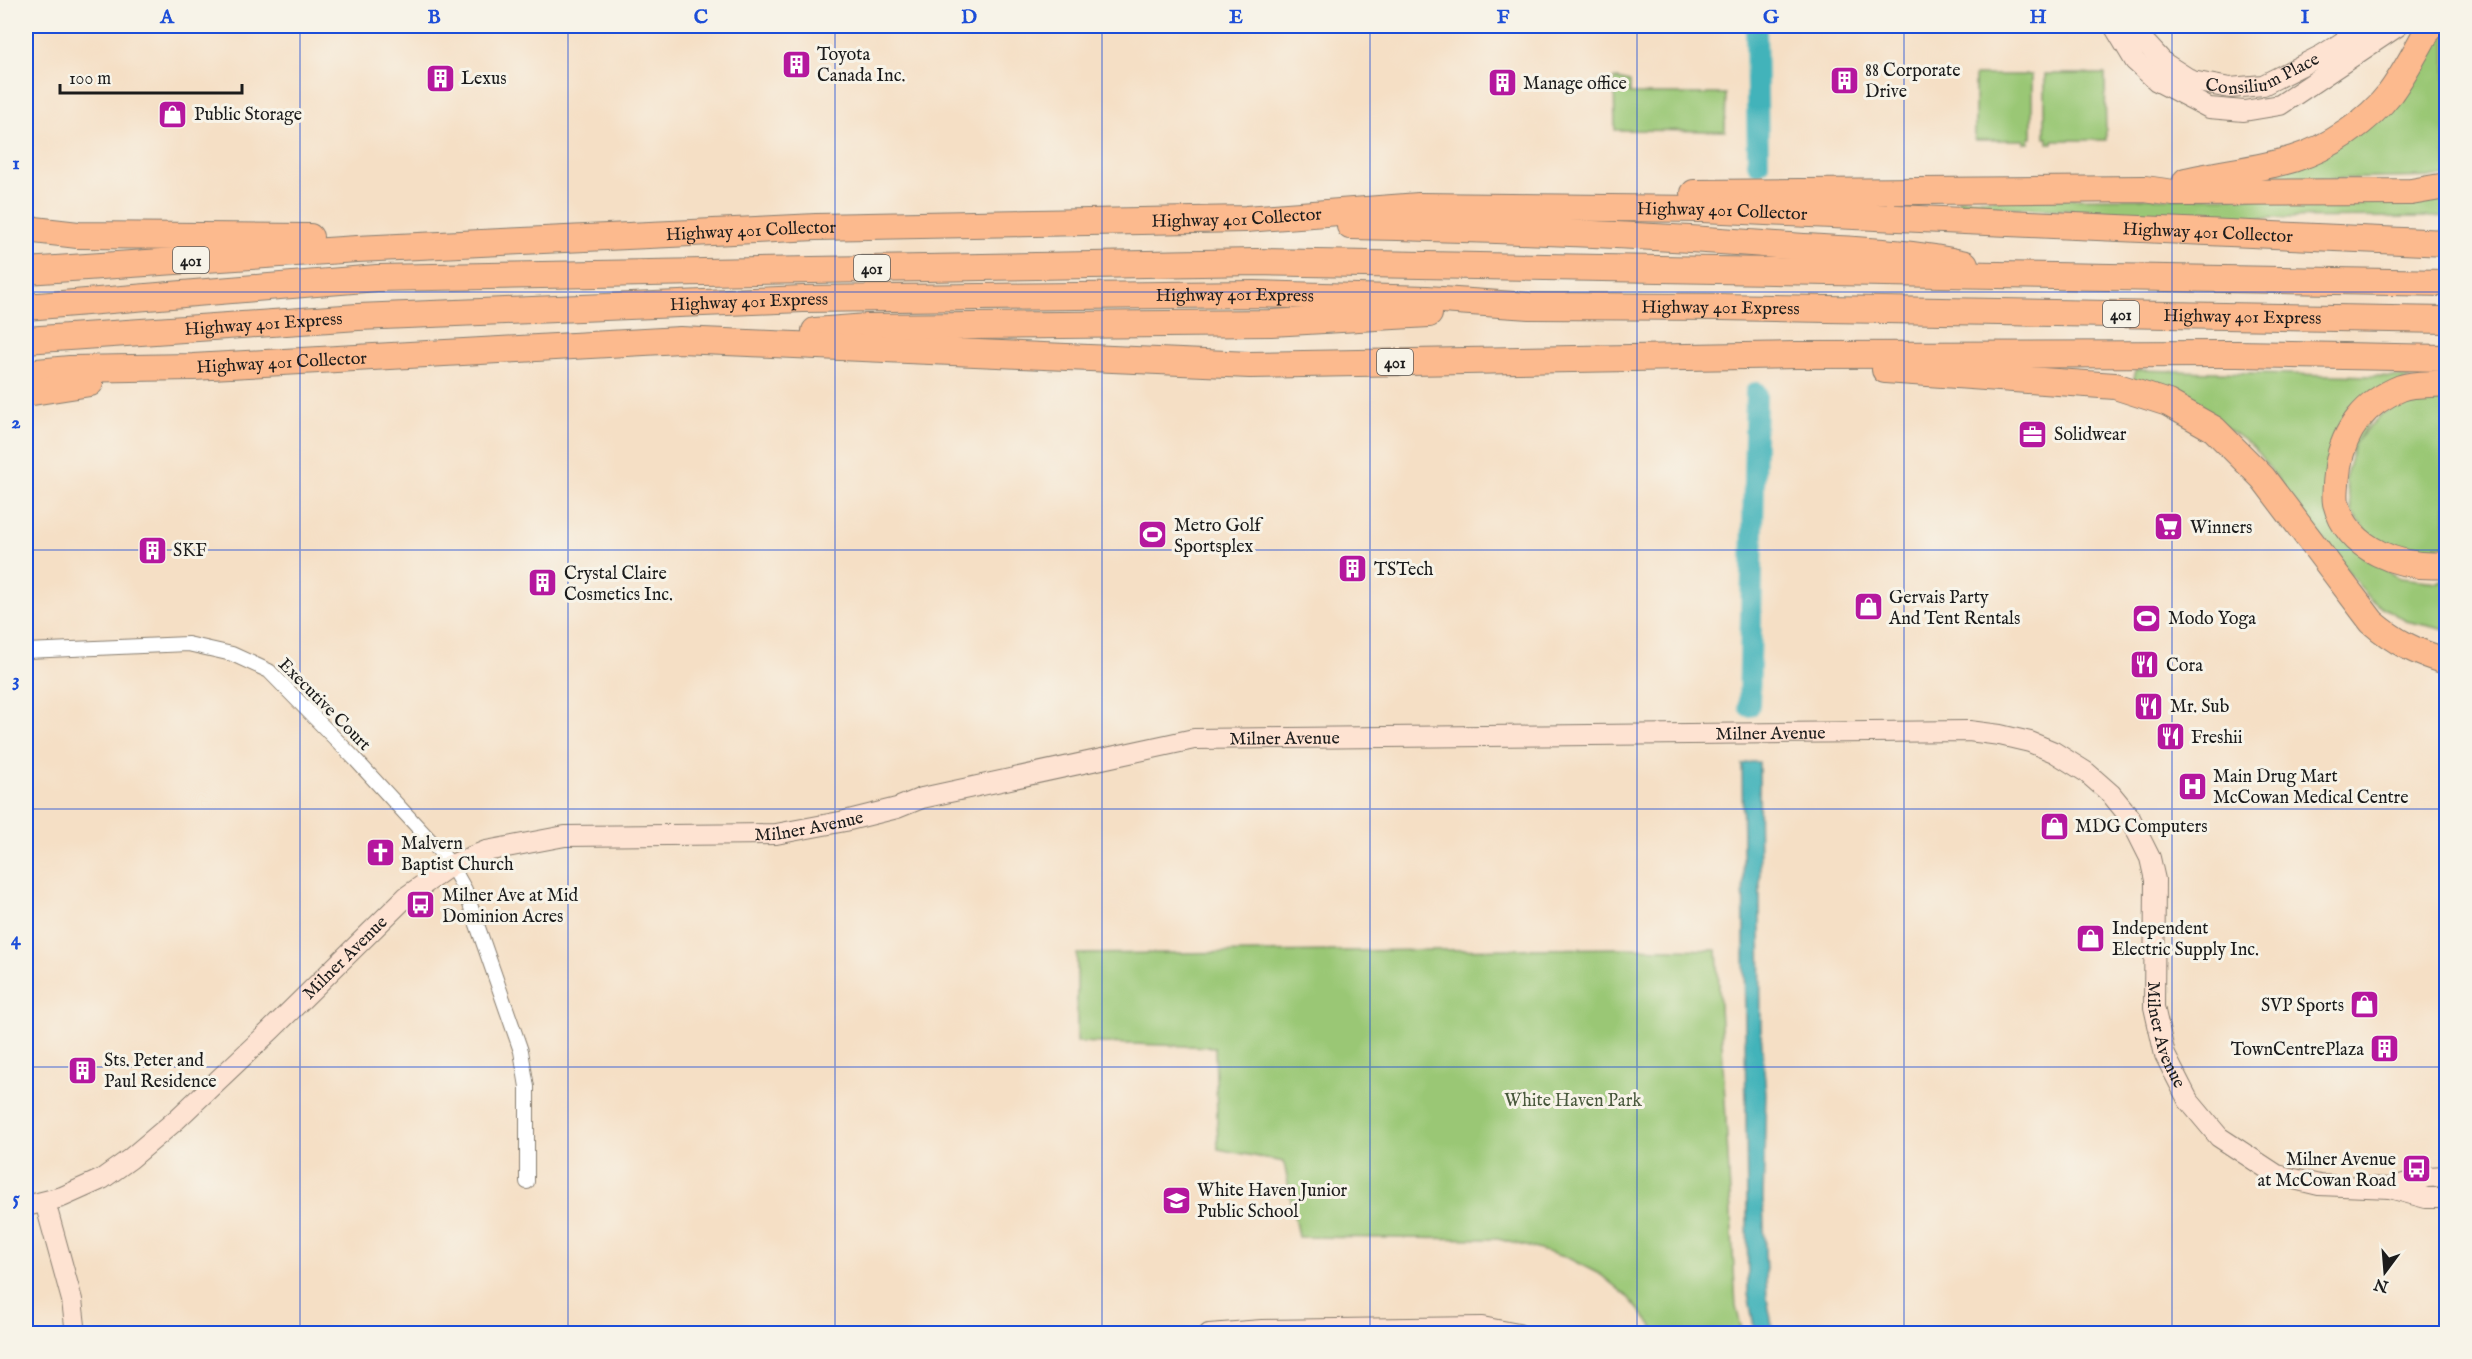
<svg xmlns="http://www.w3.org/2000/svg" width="2472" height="1359" viewBox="0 0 2472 1359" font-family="'IM FELL English',serif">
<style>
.green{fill:#9ac774;stroke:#5b7248;stroke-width:1.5}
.water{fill:#43b3ba;stroke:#30686b;stroke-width:1.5}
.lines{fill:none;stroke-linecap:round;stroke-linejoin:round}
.river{stroke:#43b3ba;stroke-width:22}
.street-casing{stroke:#887e70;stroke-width:16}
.secondary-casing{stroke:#887e70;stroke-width:22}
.highway-casing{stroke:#887e70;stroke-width:28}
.street{stroke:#fff;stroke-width:14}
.secondary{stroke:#fee3d2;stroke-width:20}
.highway{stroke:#fcba8e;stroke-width:26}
.grid{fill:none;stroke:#1d4ed8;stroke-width:1.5;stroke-opacity:0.55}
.labels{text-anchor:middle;stroke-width:6;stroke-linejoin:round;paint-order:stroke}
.shield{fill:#f7f3e8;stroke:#5e5c59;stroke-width:1.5}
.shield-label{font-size:16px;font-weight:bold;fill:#1c1c1c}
.poi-label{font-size:18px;fill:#1c1c1c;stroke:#f7f3e8;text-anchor:start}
.street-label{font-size:18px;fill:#1c1c1c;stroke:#f7f3e8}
.park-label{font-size:18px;fill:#48583b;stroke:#f7f3e8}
.neatline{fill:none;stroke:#1d4ed8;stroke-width:2}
.grid-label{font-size:20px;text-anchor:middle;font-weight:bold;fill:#1d4ed8}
</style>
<rect width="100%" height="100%" fill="#f7f3e8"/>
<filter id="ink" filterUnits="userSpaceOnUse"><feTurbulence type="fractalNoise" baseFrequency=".0167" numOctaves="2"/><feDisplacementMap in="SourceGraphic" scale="12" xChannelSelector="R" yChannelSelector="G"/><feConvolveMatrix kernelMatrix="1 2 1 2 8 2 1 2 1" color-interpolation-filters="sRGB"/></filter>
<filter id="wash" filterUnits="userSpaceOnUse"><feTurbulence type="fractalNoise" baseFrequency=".008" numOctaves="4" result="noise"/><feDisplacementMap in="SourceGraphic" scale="24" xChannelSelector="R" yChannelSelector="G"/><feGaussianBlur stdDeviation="1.35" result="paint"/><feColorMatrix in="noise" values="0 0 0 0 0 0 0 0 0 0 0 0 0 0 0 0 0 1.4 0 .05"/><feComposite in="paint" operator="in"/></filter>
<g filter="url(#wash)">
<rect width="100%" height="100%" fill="#f5dfc5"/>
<g class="green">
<polygon points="2441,26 2446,26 2446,177 2261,180 2262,175 2315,158"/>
<polygon points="2045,74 2105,74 2106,140 2053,140 2053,143 2048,143 2048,138 2045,138"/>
<polygon points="1975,75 2032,75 2032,138 2029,138 2029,143 2024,143 2024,140 1975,140"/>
<polygon points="1614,78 1630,82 1630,94 1726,94 1725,131 1615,130"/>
<polygon points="2446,196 2446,217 2238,218 1958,205 1958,199"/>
<polygon points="2136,370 2411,377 2390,389 2328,487 2364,557 2400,578 2438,582 2446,578 2446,630 2406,621 2370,600 2254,448 2201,409 2133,381"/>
<polygon points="2446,394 2446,557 2433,561 2375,544 2352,512 2345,479 2355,443 2381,414 2417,397"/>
<polygon points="1622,948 1717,950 1736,1307 1743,1333 1658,1333 1628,1297 1601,1275 1568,1258 1533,1248 1498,1239 1298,1237 1284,1162 1218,1149 1215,1047 1077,1042 1077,954"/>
</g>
<polygon class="water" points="1751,762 1759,762 1761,1032 1766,1093 1763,1200 1767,1299 1774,1334 1755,1333 1748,1293 1742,764"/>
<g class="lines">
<g class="river">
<polyline points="1756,26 1758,163"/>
<polyline points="1749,706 1756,393"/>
</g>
</g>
</g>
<g filter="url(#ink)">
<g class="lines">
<defs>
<polyline id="street" points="26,651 188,644 232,654 269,671 355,759 437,848 451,865 465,890 521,1051 527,1087 527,1182"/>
<g id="secondary">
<polyline points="2114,26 2135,61 2157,81 2209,108 2244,111 2280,105 2398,26"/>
<path id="s1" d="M 2138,26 L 2142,39 L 2164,63 L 2192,81 L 2230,88 L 2263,85 L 2322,55 L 2368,26"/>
<polyline points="2390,1188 2427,1177 2446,1176"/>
<polyline points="45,1202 72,1300 76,1334"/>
<path id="s2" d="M 26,1206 L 62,1197 L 102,1179 L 130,1159 L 176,1120 L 271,1030 L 406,897 L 451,865 L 486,851 L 565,836 L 776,834 L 845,821 L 897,808 L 922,798 L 1194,739 L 1969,731 L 2000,735 L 2030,742 L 2054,752 L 2086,772 L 2111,794 L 2129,816 L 2150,858 L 2155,880 L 2154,1007 L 2165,1055 L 2188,1100 L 2219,1137 L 2277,1175 L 2319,1185 L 2390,1188 L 2426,1198 L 2446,1198"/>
<polyline points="1209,1334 1262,1330 1482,1327 1518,1334"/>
</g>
<g id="highway">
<path d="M 2186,181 C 2221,173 2259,169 2293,159 C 2329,148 2368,122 2391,92 C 2406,71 2417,49 2430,26"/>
<polyline points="1694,193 2145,189 2174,193 2411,192 2446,186"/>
<path d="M 1350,226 C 1492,229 1634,234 1776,245 C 1839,250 1904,250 1965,264"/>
<polyline points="26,229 78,235 310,237"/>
<path id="s3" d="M 26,271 L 357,249 L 816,227 L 1246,219 L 1419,206 L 1702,209 L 2446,243"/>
<polyline points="26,307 377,278 1256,262 2446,283"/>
<polyline points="815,331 867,327 1271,323 1429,314"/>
<path id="s4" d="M 26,340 L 358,317 L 803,299 L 1255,294 L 1427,299 L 1529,306 L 1720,307 L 2446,320"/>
<path d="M 1885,370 L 2115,386 L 2168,403 L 2214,429 L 2263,478 L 2372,622 C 2395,642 2417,653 2446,661"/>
<path id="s5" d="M 26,373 L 70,369 L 193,367 L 680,340 L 1250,365 L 1797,355 L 2236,354 L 2446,358"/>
<path d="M 2446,383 C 2433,385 2414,383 2401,388 C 2366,402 2344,429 2338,466 C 2337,477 2334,492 2336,503 C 2348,551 2402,569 2446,565"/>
<polyline points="26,393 90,383"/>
</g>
</defs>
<use href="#street" class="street-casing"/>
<use href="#secondary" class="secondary-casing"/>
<use href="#highway" class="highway-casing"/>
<use href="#street" class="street"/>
<use href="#secondary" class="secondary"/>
<use href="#highway" class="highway"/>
</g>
</g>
<path class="grid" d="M 300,26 L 300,1334M 568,26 L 568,1334M 835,26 L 835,1334M 1102,26 L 1102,1334M 1370,26 L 1370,1334M 1637,26 L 1637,1334M 1904,26 L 1904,1334M 2172,26 L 2172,1334M 26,292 L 2446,292M 26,550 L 2446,550M 26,809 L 2446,809M 26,1067 L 2446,1067"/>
<defs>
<symbol id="building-square" viewBox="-11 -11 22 22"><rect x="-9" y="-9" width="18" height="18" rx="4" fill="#b5179e" stroke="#f7f3e8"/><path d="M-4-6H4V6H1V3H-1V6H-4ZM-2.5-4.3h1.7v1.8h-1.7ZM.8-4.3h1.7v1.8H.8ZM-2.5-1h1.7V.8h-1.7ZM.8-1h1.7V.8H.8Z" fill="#fff"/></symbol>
<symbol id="shop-square" viewBox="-11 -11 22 22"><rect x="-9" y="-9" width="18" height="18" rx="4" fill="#b5179e" stroke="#f7f3e8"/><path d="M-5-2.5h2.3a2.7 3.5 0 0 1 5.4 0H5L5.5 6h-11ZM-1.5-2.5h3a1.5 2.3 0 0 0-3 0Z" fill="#fff"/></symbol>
<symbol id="office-square" viewBox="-11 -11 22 22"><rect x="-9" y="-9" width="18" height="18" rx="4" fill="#b5179e" stroke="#f7f3e8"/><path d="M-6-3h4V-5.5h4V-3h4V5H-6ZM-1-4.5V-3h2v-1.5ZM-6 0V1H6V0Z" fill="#fff"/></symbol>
<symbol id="supermarket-square" viewBox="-11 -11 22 22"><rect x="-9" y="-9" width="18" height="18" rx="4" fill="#b5179e" stroke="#f7f3e8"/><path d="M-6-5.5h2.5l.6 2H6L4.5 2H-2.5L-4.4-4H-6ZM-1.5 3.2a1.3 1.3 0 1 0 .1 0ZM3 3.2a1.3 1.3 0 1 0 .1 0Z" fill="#fff"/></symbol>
<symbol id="stadium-square" viewBox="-11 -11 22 22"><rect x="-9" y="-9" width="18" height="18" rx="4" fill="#b5179e" stroke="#f7f3e8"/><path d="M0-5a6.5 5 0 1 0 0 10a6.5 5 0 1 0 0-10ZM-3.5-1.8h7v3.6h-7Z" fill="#fff"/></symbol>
<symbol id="restaurant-square" viewBox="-11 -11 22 22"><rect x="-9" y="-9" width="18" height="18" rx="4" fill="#b5179e" stroke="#f7f3e8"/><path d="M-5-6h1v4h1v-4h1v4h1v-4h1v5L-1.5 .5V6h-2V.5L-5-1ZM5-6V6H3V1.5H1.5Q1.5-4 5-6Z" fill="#fff"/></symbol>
<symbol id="hospital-square" viewBox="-11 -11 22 22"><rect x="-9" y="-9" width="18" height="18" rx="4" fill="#b5179e" stroke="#f7f3e8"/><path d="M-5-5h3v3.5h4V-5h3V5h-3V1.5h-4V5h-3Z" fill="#fff"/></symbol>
<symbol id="church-square" viewBox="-11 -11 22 22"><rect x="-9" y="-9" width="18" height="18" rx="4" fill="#b5179e" stroke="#f7f3e8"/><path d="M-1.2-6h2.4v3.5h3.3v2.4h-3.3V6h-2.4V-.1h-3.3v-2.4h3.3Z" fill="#fff"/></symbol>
<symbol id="bus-square" viewBox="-11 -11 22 22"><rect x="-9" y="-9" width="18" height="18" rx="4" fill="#b5179e" stroke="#f7f3e8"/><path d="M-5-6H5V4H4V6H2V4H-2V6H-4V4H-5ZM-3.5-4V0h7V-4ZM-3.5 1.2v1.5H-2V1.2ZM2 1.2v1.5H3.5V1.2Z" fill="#fff"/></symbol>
<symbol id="school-square" viewBox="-11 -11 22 22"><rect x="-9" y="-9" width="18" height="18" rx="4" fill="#b5179e" stroke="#f7f3e8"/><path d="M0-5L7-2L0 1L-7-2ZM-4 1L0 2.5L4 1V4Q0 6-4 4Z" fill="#fff"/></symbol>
</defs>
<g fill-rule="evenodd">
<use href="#building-square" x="780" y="48" width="33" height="33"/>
<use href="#building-square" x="424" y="62" width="33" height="33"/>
<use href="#building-square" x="1828" y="64" width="33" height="33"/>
<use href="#building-square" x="1486" y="66" width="33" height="33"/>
<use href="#shop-square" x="156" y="98" width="33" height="33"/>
<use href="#office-square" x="2016" y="418" width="33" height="33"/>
<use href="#supermarket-square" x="2152" y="510" width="33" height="33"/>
<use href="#stadium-square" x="1136" y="518" width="33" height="33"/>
<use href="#building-square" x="136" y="534" width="33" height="33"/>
<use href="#building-square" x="1336" y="552" width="33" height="33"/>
<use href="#building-square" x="526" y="566" width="33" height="33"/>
<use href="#shop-square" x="1852" y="590" width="33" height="33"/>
<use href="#stadium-square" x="2130" y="602" width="33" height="33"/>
<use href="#restaurant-square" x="2128" y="648" width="33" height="33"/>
<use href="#restaurant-square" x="2132" y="690" width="33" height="33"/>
<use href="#restaurant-square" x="2154" y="720" width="33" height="33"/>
<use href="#hospital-square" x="2176" y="770" width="33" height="33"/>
<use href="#shop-square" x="2038" y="810" width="33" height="33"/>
<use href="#church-square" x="364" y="836" width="33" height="33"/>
<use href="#bus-square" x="404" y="888" width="33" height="33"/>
<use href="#shop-square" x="2074" y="922" width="33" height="33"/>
<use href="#shop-square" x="2348" y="988" width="33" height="33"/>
<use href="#building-square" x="2368" y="1032" width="33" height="33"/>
<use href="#building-square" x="66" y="1054" width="33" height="33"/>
<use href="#bus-square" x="2400" y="1152" width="33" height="33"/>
<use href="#school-square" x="1160" y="1184" width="33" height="33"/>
</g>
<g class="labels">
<g class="shield">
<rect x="173" y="247" width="36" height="26" rx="4.5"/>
<rect x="854" y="255" width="36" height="26" rx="4.5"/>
<rect x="2103" y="301" width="36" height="26" rx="4.5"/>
<rect x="1377" y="349" width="36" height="26" rx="4.5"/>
</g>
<g class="shield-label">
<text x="191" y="266">401</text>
<text x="872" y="274">401</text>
<text x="2121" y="320">401</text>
<text x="1395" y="368">401</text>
</g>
<g class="poi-label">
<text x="817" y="60">Toyota<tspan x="817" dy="21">Canada Inc.</tspan></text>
<text x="1865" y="76">88 Corporate<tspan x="1865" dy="21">Drive</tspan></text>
<text x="461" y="84">Lexus</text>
<text x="1523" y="89">Manage office</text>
<text x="194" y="120">Public Storage</text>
<text x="2054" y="440">Solidwear</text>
<text x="1174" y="531">Metro Golf<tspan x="1174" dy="21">Sportsplex</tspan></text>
<text x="2190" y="533">Winners</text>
<text x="173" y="556">SKF</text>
<text x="1374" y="575">TSTech</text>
<text x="564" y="579">Crystal Claire<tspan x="564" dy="21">Cosmetics Inc.</tspan></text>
<text x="1889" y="603">Gervais Party<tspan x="1889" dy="21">And Tent Rentals</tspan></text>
<text x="2168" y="624">Modo Yoga</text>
<text x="2166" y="671">Cora</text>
<text x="2170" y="712">Mr. Sub</text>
<text x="2191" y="743">Freshii</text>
<text x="2213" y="782">Main Drug Mart<tspan x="2213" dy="21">McCowan Medical Centre</tspan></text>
<text x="2075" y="832">MDG Computers</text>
<text x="401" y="849">Malvern<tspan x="401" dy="21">Baptist Church</tspan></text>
<text x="442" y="901">Milner Ave at Mid<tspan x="442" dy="21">Dominion Acres</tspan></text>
<text x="2112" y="934">Independent<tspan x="2112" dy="21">Electric Supply Inc.</tspan></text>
<text x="2344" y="1011" text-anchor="end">SVP Sports</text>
<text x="2364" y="1055" text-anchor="end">TownCentrePlaza</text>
<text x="104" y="1066">Sts. Peter and<tspan x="104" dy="21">Paul Residence</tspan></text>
<text x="2396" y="1165" text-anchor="end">Milner Avenue<tspan x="2396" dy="21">at McCowan Road</tspan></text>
<text x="1197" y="1196">White Haven Junior<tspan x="1197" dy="21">Public School</tspan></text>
</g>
<g class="street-label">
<text dy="6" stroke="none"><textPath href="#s1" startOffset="153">Consilium Place</textPath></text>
<text dy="6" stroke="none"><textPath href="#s3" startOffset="1698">Highway 401 Collector</textPath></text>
<text dy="6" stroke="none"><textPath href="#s3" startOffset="1212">Highway 401 Collector</textPath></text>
<text dy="6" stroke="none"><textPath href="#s3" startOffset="726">Highway 401 Collector</textPath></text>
<text dy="6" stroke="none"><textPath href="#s3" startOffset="2184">Highway 401 Collector</textPath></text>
<text dy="6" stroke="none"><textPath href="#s4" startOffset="1210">Highway 401 Express</textPath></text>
<text dy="6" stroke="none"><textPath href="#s4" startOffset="724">Highway 401 Express</textPath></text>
<text dy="6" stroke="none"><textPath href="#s4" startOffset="1696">Highway 401 Express</textPath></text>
<text dy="6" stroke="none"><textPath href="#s4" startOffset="2218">Highway 401 Express</textPath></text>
<text dy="6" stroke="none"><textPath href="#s4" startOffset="238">Highway 401 Express</textPath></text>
<text dy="6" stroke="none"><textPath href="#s5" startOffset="256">Highway 401 Collector</textPath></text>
<text transform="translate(325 704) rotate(45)" y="6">Executive Court</text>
<text dy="6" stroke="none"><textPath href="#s2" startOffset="1886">Milner Avenue</textPath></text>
<text dy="6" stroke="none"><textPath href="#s2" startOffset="1400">Milner Avenue</textPath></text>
<text dy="6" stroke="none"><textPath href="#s2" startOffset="914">Milner Avenue</textPath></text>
<text dy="6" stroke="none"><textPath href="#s2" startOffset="410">Milner Avenue</textPath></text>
<text dy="6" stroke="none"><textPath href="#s2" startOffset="2498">Milner Avenue</textPath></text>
</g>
<g class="park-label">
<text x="1573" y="1106">White Haven Park</text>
</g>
</g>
<rect width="2472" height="1359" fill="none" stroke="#f7f3e8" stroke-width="66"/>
<g transform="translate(2385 1272) rotate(196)" stroke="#f7f3e8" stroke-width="4.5" paint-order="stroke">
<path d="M0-4.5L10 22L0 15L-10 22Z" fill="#1c1c1c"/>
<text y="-9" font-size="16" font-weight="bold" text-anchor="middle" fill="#1c1c1c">N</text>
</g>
<path d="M60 84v9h182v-9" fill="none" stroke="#1c1c1c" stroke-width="3"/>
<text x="69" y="84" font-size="18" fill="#1c1c1c" stroke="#f7f3e8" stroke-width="4.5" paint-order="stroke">100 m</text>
<rect x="33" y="33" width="2406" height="1293" class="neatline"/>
<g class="grid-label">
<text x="167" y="23">A</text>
<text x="434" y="23">B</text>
<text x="701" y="23">C</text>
<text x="969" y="23">D</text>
<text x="1236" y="23">E</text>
<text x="1503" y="23">F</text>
<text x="1771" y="23">G</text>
<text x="2038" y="23">H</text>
<text x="2305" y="23">I</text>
<text x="16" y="169">1</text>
<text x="16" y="428">2</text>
<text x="16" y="686">3</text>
<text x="16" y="945">4</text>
<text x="16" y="1204">5</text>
</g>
</svg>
